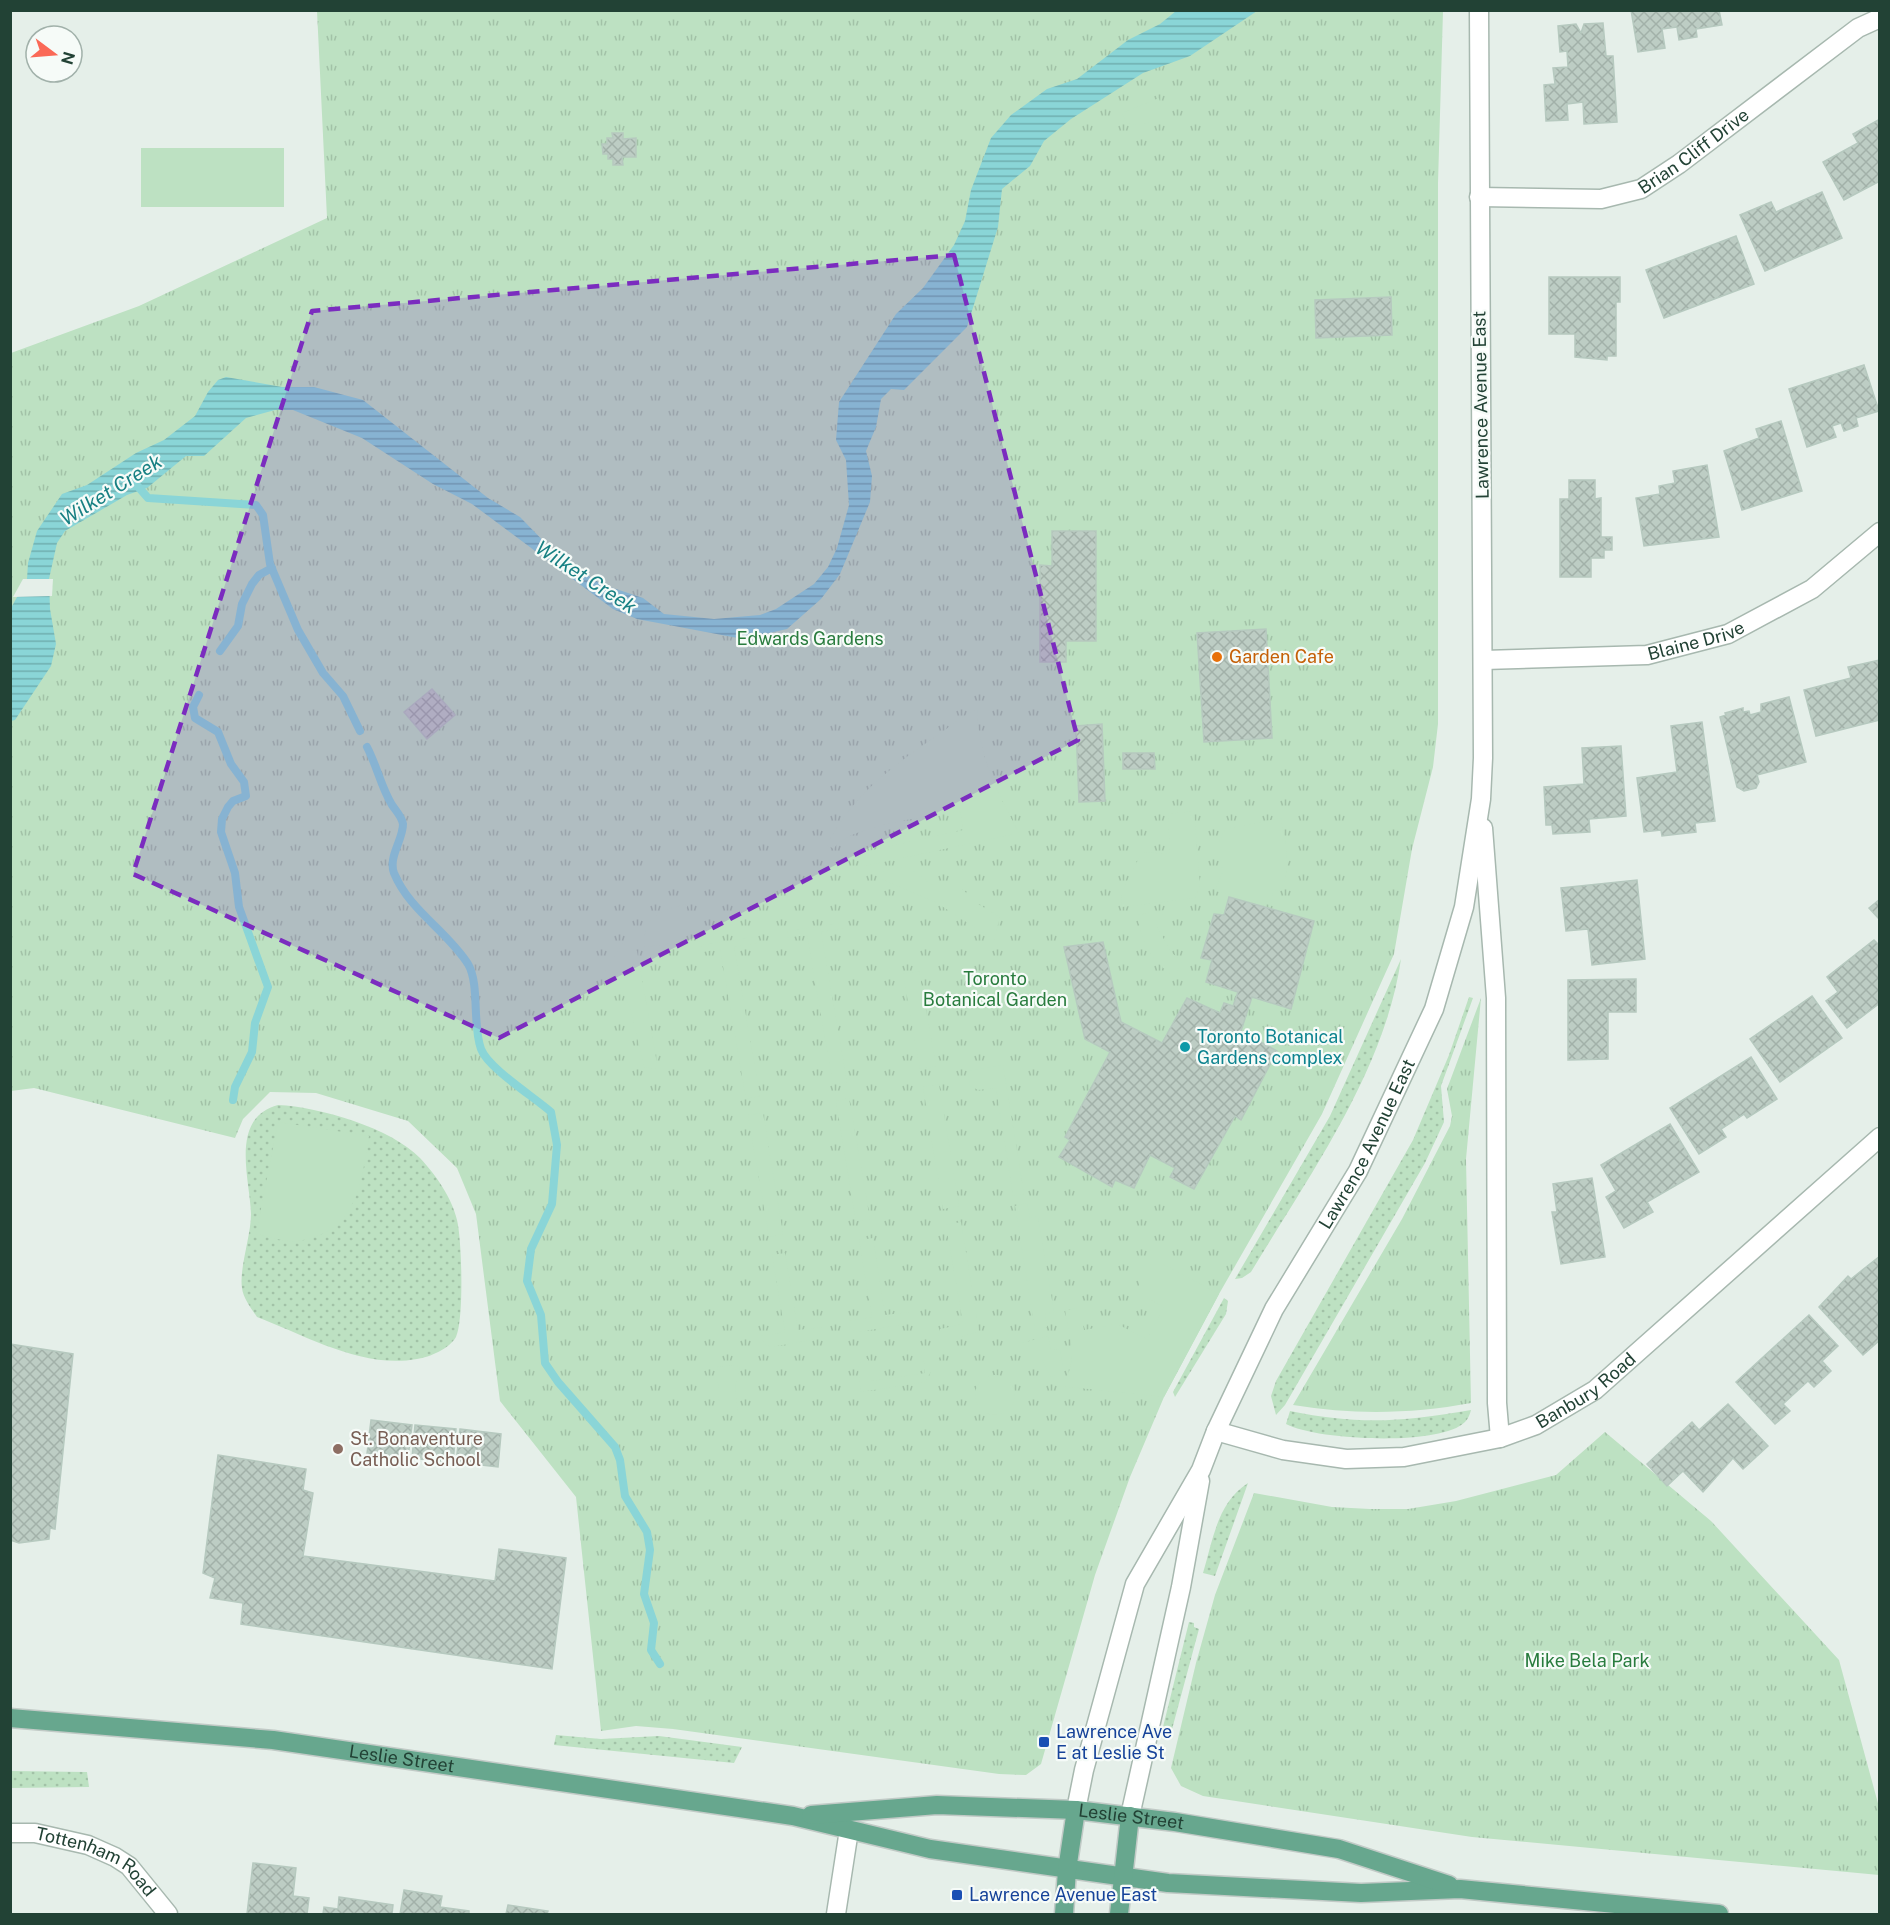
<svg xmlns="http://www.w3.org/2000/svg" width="1890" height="1925" viewBox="0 0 1890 1925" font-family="'Public Sans',sans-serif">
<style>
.grass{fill:url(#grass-dots)}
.park{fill:url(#park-tufts)}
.garden{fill:#bde1c2}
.water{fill:url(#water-rules)}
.pier{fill:#e5efe9}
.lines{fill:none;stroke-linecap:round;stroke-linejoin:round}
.stream{stroke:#8ad5d7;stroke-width:8}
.building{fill:url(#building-cross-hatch);stroke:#b6c9bf;stroke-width:1.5}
.minor-casing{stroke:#a7b8af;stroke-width:21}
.major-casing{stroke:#c1cac6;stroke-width:21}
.minor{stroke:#fff;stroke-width:18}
.major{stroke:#67a78e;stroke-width:18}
.marked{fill:#7b2cbf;fill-opacity:0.2;stroke:#7b2cbf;stroke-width:4.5;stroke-dasharray:12 8;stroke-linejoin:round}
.food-dot{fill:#e8710a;stroke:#f6fbf8;stroke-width:2}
.culture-dot{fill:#0f9aa8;stroke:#f6fbf8;stroke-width:2}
.education-dot{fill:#8d6e63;stroke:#f6fbf8;stroke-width:2}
.transit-dot{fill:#1a4fb4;stroke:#f6fbf8;stroke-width:2}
.labels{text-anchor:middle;stroke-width:4.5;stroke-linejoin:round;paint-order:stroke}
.street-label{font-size:18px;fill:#224235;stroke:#f6fbf8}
.park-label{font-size:18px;fill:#297c3e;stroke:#f6fbf8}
.food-label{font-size:18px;fill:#c56008;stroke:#f6fbf8;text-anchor:start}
.culture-label{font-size:18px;fill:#0d838f;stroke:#f6fbf8;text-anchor:start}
.education-label{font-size:18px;fill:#785e54;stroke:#f6fbf8;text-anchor:start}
.transit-label{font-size:18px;fill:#164399;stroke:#f6fbf8;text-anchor:start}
.water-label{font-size:20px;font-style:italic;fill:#178083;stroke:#f6fbf8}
</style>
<defs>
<pattern id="grass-dots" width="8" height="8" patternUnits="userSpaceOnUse" patternTransform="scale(1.5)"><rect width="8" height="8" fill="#bde1c2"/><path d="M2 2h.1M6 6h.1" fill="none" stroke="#a2c2a7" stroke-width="1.8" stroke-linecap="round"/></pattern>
<pattern id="park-tufts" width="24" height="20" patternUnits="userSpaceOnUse" patternTransform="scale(1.5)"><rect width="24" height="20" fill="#bde1c2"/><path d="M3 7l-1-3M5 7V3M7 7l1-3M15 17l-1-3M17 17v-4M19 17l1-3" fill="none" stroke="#a2c2a7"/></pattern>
<pattern id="water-rules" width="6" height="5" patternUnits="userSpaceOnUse" patternTransform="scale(1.5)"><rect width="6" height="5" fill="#8ad5d7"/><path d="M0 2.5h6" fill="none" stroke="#70aeaf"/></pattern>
<pattern id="building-cross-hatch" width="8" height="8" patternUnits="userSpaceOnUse" patternTransform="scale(1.5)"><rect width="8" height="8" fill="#bdcdc4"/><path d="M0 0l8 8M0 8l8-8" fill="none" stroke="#a2b1a9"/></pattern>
</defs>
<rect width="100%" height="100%" fill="#e5efe9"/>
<g class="grass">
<path d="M 1401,959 C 1385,1071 1308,1177 1251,1272 L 1242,1278 L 1235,1279 L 1330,1116 Z"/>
<polygon points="1469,997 1473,998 1441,1086 1444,1122 1425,1163 1285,1405 1276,1415 1271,1396 1276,1381 1413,1140 1449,1055"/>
<path d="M 278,1105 C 320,1107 391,1128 420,1158 C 436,1175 452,1198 457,1220 C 462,1240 464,1321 456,1337 C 449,1349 430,1357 417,1359 C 362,1369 307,1336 257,1317 C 251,1308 243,1298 242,1288 C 239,1269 251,1236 251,1214 C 250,1179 229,1118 278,1105 Z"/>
<polygon points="1224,1298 1228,1301 1226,1314 1175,1397 1173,1392"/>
<path d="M 1471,1410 C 1470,1414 1468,1419 1465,1422 C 1440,1447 1315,1440 1286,1424 L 1290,1411 C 1358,1425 1403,1422 1471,1410 Z"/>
<path d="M 1248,1483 L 1215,1576 L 1203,1573 C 1213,1540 1217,1503 1248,1483 Z"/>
<polygon points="1189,1622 1194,1623 1194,1627 1199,1629 1171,1733 1162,1731"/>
<polygon points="556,1735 601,1739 659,1736 742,1747 734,1763 554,1745"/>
<polygon points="11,1771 87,1772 89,1787 11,1788"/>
</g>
<g class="park">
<polygon points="317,11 1443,11 1438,183 1438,724 1433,767 1412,849 1394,954 1322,1114 1219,1294 1164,1397 1130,1477 1095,1575 1041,1764 1026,1775 999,1774 673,1729 636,1726 601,1731 576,1497 500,1401 476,1214 457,1168 408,1121 316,1093 270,1092 243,1119 235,1138 34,1088 11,1091 11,353 139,306 327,218"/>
<path d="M 1481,998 L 1466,1159 L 1471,1403 C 1411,1414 1354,1415 1293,1405 L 1402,1219 L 1450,1126 L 1452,1116 L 1447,1089 Z"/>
<polygon points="1605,1432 1711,1521 1839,1660 1879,1807 1879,1875 1472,1837 1203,1796 1181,1786 1171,1768 1196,1663 1215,1595 1254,1493 1332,1507 1370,1509 1408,1509 1456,1501 1556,1475"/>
</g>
<g class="garden">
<path d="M 1159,98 L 1161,109 C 1153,124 1143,127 1127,123 L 1122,113 Z"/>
<rect x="141" y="148" width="143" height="59"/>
<path d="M 977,710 C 979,758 997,792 1019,833 L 865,866 L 850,855 L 963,830 L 960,811 C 933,816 845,826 834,849 L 827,845 C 852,795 895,764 941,733 C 952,725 964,714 977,710 Z"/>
<polygon points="1194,811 1200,886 1195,898 1122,907 1121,893 1142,852 1170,854 1168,814"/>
<path d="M 1281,818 C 1285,842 1293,868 1280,890 L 1273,891 L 1271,905 L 1215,891 L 1223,871 L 1219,857 L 1219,843 L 1225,829 Z"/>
<polygon points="906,866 935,887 960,887 978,904 1000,917 994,940 937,903 881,879 879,872"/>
<path d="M 688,904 L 675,943 L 645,947 C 641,916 662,909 688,904 Z"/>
<path d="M 1165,910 L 1156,925 L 1171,952 L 1182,962 L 1174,977 C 1151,960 1142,943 1137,915 Z"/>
<polygon points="839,923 844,928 821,932 847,1082 833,1084 807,935 785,938 785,933 790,931"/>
<polygon points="752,937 757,943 734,947 760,1096 746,1099 720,949 698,953 698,948 703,945"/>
<polygon points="623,943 637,951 658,1069 644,1067 630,1007 620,987 605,971"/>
<polygon points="919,971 936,1066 920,1069 903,974"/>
<polygon points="1003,1065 1024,1194 1013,1196 996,1088 978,1090 970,1086 967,1071"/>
<polygon points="939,1084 959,1206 943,1209 923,1087"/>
<polygon points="849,1098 870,1219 856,1221 836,1101"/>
<polygon points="763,1113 783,1234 769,1237 748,1115"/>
<path d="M 278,1122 L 369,1136 C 361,1185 357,1232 298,1241 C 286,1243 268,1236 256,1234 Z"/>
<polygon points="1027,1203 1030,1218 1038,1216 1054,1312 1045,1314 1047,1327 1035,1330 1015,1206"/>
<polygon points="961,1222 979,1331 959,1338 949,1346 938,1337 940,1329 963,1324 946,1225"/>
<polygon points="873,1238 885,1315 909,1312 909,1320 905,1324 859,1332 851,1329 849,1321 872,1317 859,1240"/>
<polygon points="785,1253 798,1330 822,1327 822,1335 818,1339 771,1347 764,1344 761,1336 785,1332 772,1255"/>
<path d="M 1161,1263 L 1219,1294 L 1164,1397 L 1060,1386 C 1080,1365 1069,1336 1065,1310 L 1080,1308 L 1084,1330 L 1117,1324 L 1147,1339 L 1164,1307 L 1145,1297 L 1139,1289 L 1139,1275 L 1150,1265 Z"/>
<polygon points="1048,1336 1051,1350 1060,1349 1063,1367 1057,1374 1051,1377 1042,1359 1022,1343"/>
<polygon points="931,1346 941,1355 925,1382 861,1392 858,1367 861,1361 868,1359 872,1381 925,1373 923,1352"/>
<polygon points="735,1365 740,1367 735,1388 738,1413 731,1413 719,1400 717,1367"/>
<circle cx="995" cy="1395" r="20"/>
</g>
<polygon class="water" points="1176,11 1257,11 1190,56 1143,73 1071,119 1044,141 1030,166 1002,189 998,227 967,327 904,390 891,389 881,399 876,427 866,451 872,476 870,502 840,574 821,599 787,629 743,639 637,619 613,609 472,504 433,484 362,438 293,410 275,410 246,418 204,456 186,456 147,488 127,495 65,531 57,543 49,579 50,609 56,644 51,666 15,720 11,721 11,608 27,579 28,563 37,531 62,494 87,485 136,453 164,440 195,416 208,392 218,380 226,377 282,387 314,387 363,400 488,498 520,517 557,555 601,584 643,598 664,614 714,619 760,615 776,609 814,584 828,567 837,548 849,505 846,460 836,440 839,402 896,314 923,288 954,245 965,221 971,190 991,138 1011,115 1047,89 1077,79 1128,40 1160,24"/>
<polygon class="pier" points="23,579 53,579 52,596 13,597"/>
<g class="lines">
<g class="stream">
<polyline points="134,482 148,498 256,505 263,515 270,564 298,630 323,673 343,696 360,731"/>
<polyline points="220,651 238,626 242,604 252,584 259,575 272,568"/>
<polyline points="199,695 193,707 195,718 218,732 231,764 244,782 246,796 233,801 228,807 222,819 221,832 235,873 239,907 268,987 255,1023 252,1052 235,1087 233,1100"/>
<path d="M 367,747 C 377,766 381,787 392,805 C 396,811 402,817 403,824 C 403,840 388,857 394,873 C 409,910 447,931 468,964 C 480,984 472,1025 481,1049 C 488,1068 534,1097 551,1112 L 557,1145 L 552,1204 L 531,1249 L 527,1281 L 541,1315 L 545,1363 L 558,1382 L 615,1447 L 620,1460 L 625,1496 L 647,1532 L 650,1550 L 644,1594 L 654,1623 L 651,1650 L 660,1664"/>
</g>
</g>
<g class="building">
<polygon points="1631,10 1719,10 1722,25 1696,29 1697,37 1679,40 1677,27 1662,29 1665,48 1638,52"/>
<polygon points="1603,23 1606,56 1613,56 1617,122 1584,124 1583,102 1567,104 1568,120 1546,121 1544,85 1555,84 1553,68 1568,67 1567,51 1560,52 1558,26 1576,24 1581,33 1584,24"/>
<polygon points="1880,119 1880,181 1844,200 1823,162 1858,143 1853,134"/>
<polygon points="612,133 623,133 623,139 636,138 636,157 622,157 623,165 613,165 613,159 608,159 608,154 603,154 602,144 607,144 607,138 613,138"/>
<polygon points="1822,192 1842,238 1765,271 1740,215 1771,202 1776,212"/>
<polygon points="1736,236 1754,284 1664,318 1646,270"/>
<polygon points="1549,277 1620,277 1620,302 1616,302 1616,356 1607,356 1607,360 1575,357 1575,334 1549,334"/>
<polygon points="1391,297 1392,335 1316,338 1315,300"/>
<polygon points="1864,365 1879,411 1856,418 1858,426 1844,431 1841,423 1832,426 1836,437 1807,447 1789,389"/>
<polygon points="1781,421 1802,491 1742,510 1724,451 1759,438 1756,429"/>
<polygon points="1707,465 1719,537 1644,546 1636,498 1660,494 1659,486 1675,483 1673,471"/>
<polygon points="1569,480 1595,480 1595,499 1601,498 1601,537 1612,537 1612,550 1604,550 1604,558 1591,558 1591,577 1560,577 1560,499 1569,499"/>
<polygon points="1052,531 1096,531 1096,641 1066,641 1066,662 1040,662 1040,565 1052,566"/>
<polygon points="1266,629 1272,738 1204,742 1197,633"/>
<polygon points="1880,660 1880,720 1816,736 1804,690 1851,678 1848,667"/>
<polygon points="432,689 455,715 427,739 404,712"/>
<polygon points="1789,697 1806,762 1757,775 1759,782 1756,788 1744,791 1737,787 1720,717 1726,715 1725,713 1743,708 1743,712 1749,711 1750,715 1761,712 1761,704"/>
<polygon points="1702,722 1715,821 1695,823 1696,832 1662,836 1661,830 1644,832 1637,778 1677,772 1671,726"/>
<polygon points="1102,724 1105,801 1079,802 1076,726"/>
<polygon points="1621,746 1626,816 1589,819 1590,832 1553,834 1552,825 1546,825 1544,787 1584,784 1582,748"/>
<polygon points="1123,753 1154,753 1155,769 1123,769"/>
<polygon points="1637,880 1645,959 1592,965 1588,929 1566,931 1561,888"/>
<polygon points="1229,897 1314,921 1291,1009 1252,997 1241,1031 1277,1051 1241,1120 1235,1116 1194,1189 1170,1177 1175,1168 1150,1155 1134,1188 1115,1180 1112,1187 1059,1157 1070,1140 1065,1137 1110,1052 1085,1039 1064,947 1103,942 1121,1022 1162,1043 1187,998 1220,1013 1224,1003 1233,1006 1238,992 1206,982 1212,960 1201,958 1214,914 1224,915"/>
<polygon points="1880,899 1880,920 1869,908"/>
<polygon points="1874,940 1880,946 1880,1003 1847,1028 1826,1001 1838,992 1827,977"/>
<polygon points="1636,979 1636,1012 1608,1012 1608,1059 1568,1060 1568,980"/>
<polygon points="1812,996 1842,1038 1780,1082 1750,1039"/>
<polygon points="1751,1057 1777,1099 1747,1118 1744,1114 1721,1129 1726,1137 1699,1154 1670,1108"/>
<polygon points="1670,1124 1699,1172 1647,1202 1653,1212 1624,1228 1606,1197 1616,1191 1601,1165"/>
<polygon points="1592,1178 1605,1257 1561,1264 1552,1212 1557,1212 1553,1184"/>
<polygon points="1880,1256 1880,1340 1863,1355 1819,1307 1848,1276 1851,1279"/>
<polygon points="1809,1315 1838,1346 1822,1361 1831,1371 1814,1387 1808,1381 1783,1404 1790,1411 1775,1424 1736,1382"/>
<polygon points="10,1344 73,1354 55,1529 50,1528 49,1539 19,1543 10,1540"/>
<polygon points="1728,1404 1768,1446 1743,1469 1733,1458 1703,1492 1683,1471 1667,1486 1647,1464 1692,1422 1699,1430"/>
<polygon points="371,1420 412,1425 408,1458 367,1454"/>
<polygon points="415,1425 456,1429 453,1463 412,1458"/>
<polygon points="460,1429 501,1434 498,1467 456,1462"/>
<polygon points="218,1455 306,1469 303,1490 313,1493 303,1556 495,1581 499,1549 566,1558 552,1669 241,1624 243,1603 210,1598 215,1578 203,1573"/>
<polygon points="253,1863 296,1868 293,1896 309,1898 307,1914 247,1914"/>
<polygon points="404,1890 442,1896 440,1907 469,1911 469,1914 400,1914"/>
<polygon points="339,1897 393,1905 392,1914 323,1914 324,1907 338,1909"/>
<polygon points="508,1905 548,1911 547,1914 506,1914"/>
</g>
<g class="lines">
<defs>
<g id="minor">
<path id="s1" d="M 1479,197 L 1601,199 L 1641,189 L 1679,164 L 1858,28 L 1880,18"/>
<path id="s2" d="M 1484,660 L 1647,655 L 1728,634 L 1812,589 L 1880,532"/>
<polyline points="1483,828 1496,998 1497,1403 1500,1438"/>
<path id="s3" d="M 1216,1431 L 1283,1450 L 1346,1459 L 1404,1457 L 1500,1438 L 1536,1425 L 1595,1390 L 1880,1137"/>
<path id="s4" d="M 1076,1810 L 1084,1770 L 1135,1584 L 1201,1470 L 1216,1431 L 1274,1309 L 1358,1171 L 1434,1009 L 1464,907 L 1481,799 L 1483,758 L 1479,10"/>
<polyline points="1130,1816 1181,1587 1200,1481"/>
<path id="s5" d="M 10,1833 L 35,1833 L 88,1845 L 115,1857 L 129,1866 L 168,1914"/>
<polyline points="836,1914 849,1830"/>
</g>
<g id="major">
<path id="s6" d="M 10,1718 L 273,1740 L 793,1816 L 930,1849 L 1168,1883 L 1361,1893 L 1460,1889 L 1719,1914"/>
<path id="s7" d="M 811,1815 L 937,1805 L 1076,1810 L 1175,1822 L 1339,1849 L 1449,1885"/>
<polyline points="1064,1914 1067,1870 1076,1810"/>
<polyline points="1119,1914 1130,1816"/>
</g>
</defs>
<use href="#minor" class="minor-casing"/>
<use href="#major" class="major-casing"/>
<use href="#minor" class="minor"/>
<use href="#major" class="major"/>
</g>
<path class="marked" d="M 954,255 L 1078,740 L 499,1038 L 133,874 L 312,311 Z"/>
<circle class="food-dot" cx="1217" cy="657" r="6"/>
<circle class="culture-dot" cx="1185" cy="1047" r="6"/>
<circle class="education-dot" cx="338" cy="1449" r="6"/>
<g class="transit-dot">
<rect x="1038" y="1736" width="12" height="12" rx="3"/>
<rect x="951" y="1889" width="12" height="12" rx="3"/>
</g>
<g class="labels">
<g class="street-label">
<text dy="6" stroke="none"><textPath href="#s1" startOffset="228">Brian Cliff Drive</textPath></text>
<text transform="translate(1481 405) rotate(-91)" y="6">Lawrence Avenue East</text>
<text dy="6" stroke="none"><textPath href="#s2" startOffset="214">Blaine Drive</textPath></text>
<text dy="6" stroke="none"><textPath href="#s4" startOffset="732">Lawrence Avenue East</textPath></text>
<text dy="6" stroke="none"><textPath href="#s3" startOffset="388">Banbury Road</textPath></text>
<text dy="6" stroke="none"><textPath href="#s6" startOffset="394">Leslie Street</textPath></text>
<text dy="6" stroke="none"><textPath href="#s7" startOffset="321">Leslie Street</textPath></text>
<text dy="6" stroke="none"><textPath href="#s5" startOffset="94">Tottenham Road</textPath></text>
</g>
<g class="park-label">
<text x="810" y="645">Edwards Gardens</text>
<text x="995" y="985">Toronto<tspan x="995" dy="21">Botanical Garden</tspan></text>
<text x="1587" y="1667">Mike Bela Park</text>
</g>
<g class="food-label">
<text x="1229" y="663">Garden Cafe</text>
</g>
<g class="culture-label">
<text x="1197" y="1043">Toronto Botanical<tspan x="1197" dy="21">Gardens complex</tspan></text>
</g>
<g class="education-label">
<text x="350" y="1445">St. Bonaventure<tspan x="350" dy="21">Catholic School</tspan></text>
</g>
<g class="transit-label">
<text x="1056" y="1738">Lawrence Ave<tspan x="1056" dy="21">E at Leslie St</tspan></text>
<text x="969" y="1901">Lawrence Avenue East</text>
</g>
<g class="water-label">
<text transform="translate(111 490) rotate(-32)" y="7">Wilket Creek</text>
<text transform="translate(586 577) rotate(33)" y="7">Wilket Creek</text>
</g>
</g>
<rect width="1890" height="1925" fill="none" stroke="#224235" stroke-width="24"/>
<g transform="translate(54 54) rotate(106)"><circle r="28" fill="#f6fbf8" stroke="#a1b1aa" stroke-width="1.5"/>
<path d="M0-4.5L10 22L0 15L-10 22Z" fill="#fa6957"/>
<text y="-9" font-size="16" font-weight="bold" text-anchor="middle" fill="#224235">N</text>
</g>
</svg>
